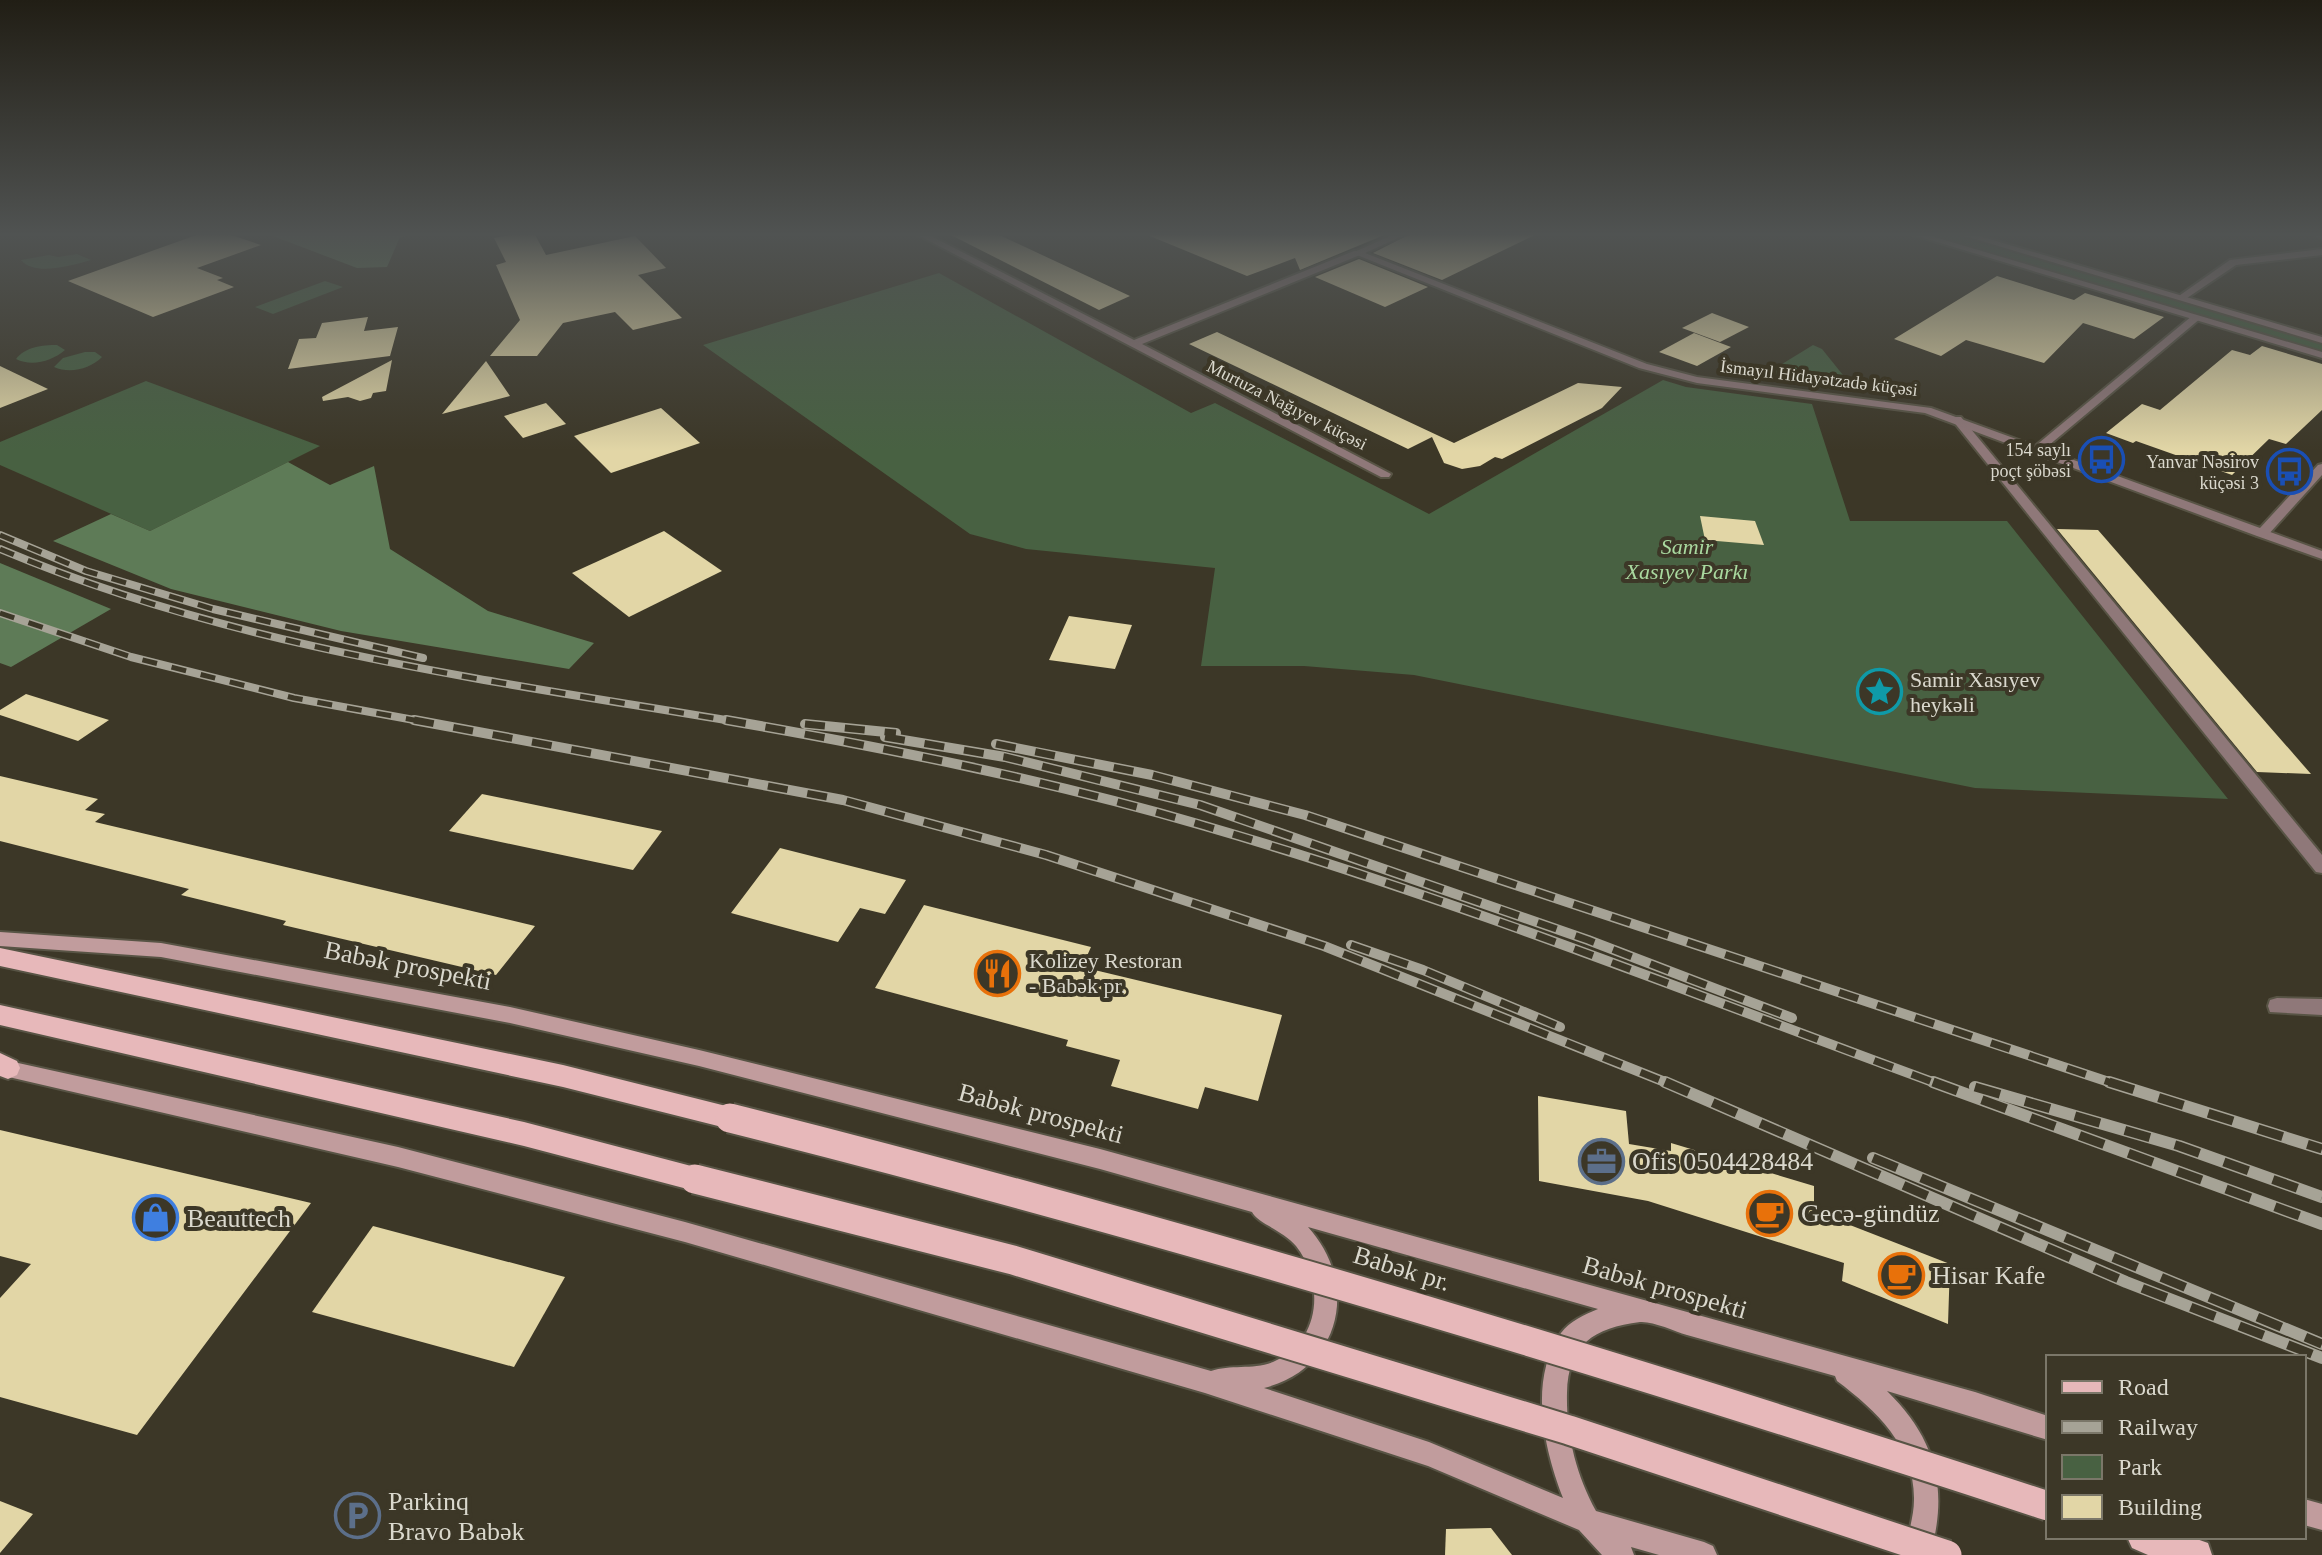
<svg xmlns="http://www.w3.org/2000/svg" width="2322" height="1555" viewBox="0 0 2322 1555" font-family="Georgia,serif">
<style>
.green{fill:#486142}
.forest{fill:#5e7b57}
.building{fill:#e2d6a6}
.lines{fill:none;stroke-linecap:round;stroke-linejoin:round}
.minor-casing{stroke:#585445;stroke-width:4}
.tertiary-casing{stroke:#585445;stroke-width:4}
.secondary-casing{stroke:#585445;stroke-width:4}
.primary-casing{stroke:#585445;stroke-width:4}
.minor{fill:#8f7879;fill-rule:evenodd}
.tertiary{fill:#8f7879;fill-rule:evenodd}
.secondary{fill:#c19c9d;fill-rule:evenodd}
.primary{fill:#e7b8ba;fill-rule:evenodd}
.rail-far2-casing{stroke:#a6a396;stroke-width:8}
.rail-far1-casing{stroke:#a6a396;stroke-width:10}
.rail-casing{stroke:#a6a396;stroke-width:12}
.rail-far2{stroke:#3c3727;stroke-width:5;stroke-dasharray:15;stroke-linecap:butt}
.rail-far1{stroke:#3c3727;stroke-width:7;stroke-dasharray:20;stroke-linecap:butt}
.rail{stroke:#3c3727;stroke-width:9;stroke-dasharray:26;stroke-linecap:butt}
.primary-bridge-casing{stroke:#585445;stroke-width:33;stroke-linecap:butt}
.primary-bridge{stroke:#e7b8ba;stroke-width:29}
.labels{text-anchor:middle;stroke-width:8;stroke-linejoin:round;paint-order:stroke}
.far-street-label{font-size:18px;fill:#dad8cd;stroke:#3c3727}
.far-poi-label{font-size:18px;fill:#dad8cd;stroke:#3c3727;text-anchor:end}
.park-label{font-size:22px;font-style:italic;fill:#a9d99f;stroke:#3c3727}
.poi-label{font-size:22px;fill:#dad8cd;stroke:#3c3727;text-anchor:start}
.near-street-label{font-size:26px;fill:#dad8cd;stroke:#3c3727}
.near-poi-label{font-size:26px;fill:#dad8cd;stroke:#3c3727;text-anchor:start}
</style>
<rect width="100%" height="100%" fill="#3c3727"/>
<g class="green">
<polygon points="1925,233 1948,233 2322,344 2322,351"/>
<path d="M 77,254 L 91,260 C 73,265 35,277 21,260 L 49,255 L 58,257 Z"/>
<polygon points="939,273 1191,413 1215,403 1429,514 1663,380 1686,387 1812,404 1850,521 2007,521 2228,799 1975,788 1414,675 1304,666 1201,666 1215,568 1026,549 970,534 703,345"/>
<polygon points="325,281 343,287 273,314 255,307"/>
<path d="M 57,345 L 65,350 C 52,361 32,367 16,359 C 25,347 42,345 57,345 Z"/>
<polygon points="1813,345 1822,349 1847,380 1836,386 1767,380 1766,374"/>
<path d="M 85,352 L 95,352 L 102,357 C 90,369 70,374 54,367 L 63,358 Z"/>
<polygon points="146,381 320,446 150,531 0,465 0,442"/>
</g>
<g class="forest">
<polygon points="265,233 438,233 400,237 387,267 357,268"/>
<polygon points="288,462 330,485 374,466 390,549 488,611 594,643 569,669 341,631 171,589 53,541 111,514 150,531"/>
<polygon points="0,563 111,609 11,667 0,663"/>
</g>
<g class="building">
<polygon points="202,233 225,233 261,245 197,268 223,278 217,280 234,287 153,317 68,281"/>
<polygon points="520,233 534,233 546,255 635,236 666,268 638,275 682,318 633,330 615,312 563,323 537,356 490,356 520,320 496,265 506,262 494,238"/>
<polygon points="947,233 995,233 1130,296 1099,310"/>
<polygon points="1389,233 1300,270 1295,258 1247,276 1145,234"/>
<polygon points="1412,233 1539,233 1442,280 1373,253"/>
<polygon points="1359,259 1428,287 1385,307 1315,277"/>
<polygon points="1997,276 2074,300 2085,293 2164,317 2134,339 2083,323 2044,363 1966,340 1941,356 1894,339"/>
<polygon points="1712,313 1749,327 1720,342 1682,328"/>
<polygon points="368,317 364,331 398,327 390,356 288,369 299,339 316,338 322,323"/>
<polygon points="1217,332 1454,443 1578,383 1622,387 1602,408 1502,459 1495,457 1480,466 1462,469 1444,463 1432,437 1408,449 1189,344"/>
<polygon points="1694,333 1731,347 1697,366 1659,352"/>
<polygon points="2262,346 2322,364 2322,410 2286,444 2269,439 2232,475 2136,441 2133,443 2106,433 2142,404 2160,410 2232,350 2250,355"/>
<polygon points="392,360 386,391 373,393 371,398 360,401 348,397 323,401 322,397"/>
<polygon points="486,361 510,396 442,414"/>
<polygon points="0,366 48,389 0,408"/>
<polygon points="546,403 566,424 523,438 504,416"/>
<polygon points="661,408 700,443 611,473 574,436"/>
<polygon points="1700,516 1755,521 1764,545 1705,540"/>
<polygon points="2057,529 2098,530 2311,774 2257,772"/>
<polygon points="664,531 722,571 629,617 572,573"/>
<polygon points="1069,616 1132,625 1115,669 1049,660"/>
<polygon points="26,694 109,720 78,741 0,715 0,710"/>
<polygon points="0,776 98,799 85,810 105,814 95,822 535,926 496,975 283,925 286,921 181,895 189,889 0,841"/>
<polygon points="482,794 662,831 633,870 449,831"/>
<polygon points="780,848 906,880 885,914 860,908 838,942 731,913"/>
<polygon points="924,905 1091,947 1082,967 1282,1015 1258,1101 1205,1087 1198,1109 1111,1086 1120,1060 1066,1046 1068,1040 875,988"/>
<polygon points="1538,1096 1626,1111 1629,1144 1671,1151 1671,1143 1814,1186 1814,1211 1950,1264 1948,1324 1842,1281 1844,1263 1648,1201 1539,1181"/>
<polygon points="0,1130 311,1203 137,1435 0,1397 0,1298 31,1264 0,1256"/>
<polygon points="373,1226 565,1277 514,1367 312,1312"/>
<polygon points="0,1501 33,1514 0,1553"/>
<polygon points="1491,1528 1512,1555 1445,1555 1446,1529"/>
</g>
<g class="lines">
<defs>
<g id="minor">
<polygon points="914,233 925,233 1134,340 1354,251 1360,251 1360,255 1142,344 1391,474 1389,477 1381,477"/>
<polygon points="2311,233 2322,233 2322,239"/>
<polygon points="2322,249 2322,255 2236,265 2184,300 2176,298 2230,260"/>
<polygon points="2192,316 2201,318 2042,451 2034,451 2034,447"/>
<polygon points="1953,417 1961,417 2322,855 2322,873 2316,872 1953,421"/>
<polygon points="2262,529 2322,551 2322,559 2257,536 2256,533"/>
<polygon points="2277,998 2322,999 2322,1015 2270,1012 2268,1006 2270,1000"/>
</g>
<g id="tertiary">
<polygon points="1397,233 1409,233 1365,253 1647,364 1697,377 1931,408 2260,528 2318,465 2322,464 2322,475 2267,536 2257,536 1925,413 1697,383 1639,368 1352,253"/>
<polygon points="1907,233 1921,233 2322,352 2322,358"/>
<polygon points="1955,233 1969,233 2322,337 2322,343"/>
</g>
<g id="secondary">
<path d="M 0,932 L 161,943 L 510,1007 L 699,1050 L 1100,1149 L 1975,1392 L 2048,1416 L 2048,1440 L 1887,1391 C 1936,1439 1949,1489 1930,1555 L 1906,1555 C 1906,1537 1914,1519 1914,1500 C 1915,1447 1877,1411 1837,1381 L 1835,1376 C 1785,1362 1736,1349 1687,1335 C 1674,1331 1653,1321 1640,1322 C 1594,1328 1568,1344 1567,1393 C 1566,1434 1576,1475 1596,1511 L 1704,1542 L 1713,1546 L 1717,1555 L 1659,1555 L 1631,1547 L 1634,1555 L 1602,1555 L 1579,1530 L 1428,1466 L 1205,1393 L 685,1242 L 398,1167 L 0,1075 L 0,1059 L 398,1147 L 685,1222 L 1211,1371 C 1230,1364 1253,1370 1273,1362 C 1321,1342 1325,1283 1296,1246 C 1284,1231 1257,1223 1252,1212 L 1100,1169 L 699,1066 L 510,1023 L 161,957 L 0,946 ZM 1308,1227 L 1598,1309 C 1584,1315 1570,1321 1561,1333 C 1528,1380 1544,1449 1563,1498 L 1429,1442 L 1264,1388 C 1341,1369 1360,1284 1308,1227 Z"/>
<polygon points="2304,1499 2322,1504 2322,1530 2304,1525"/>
</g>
<g id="primary">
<polygon points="0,948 563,1065 730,1107 739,1110 743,1118 739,1126 730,1129 563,1087 0,966"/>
<polygon points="0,1005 524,1122 695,1167 704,1170 708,1179 704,1188 695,1191 524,1146 0,1025"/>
<polygon points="0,1053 17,1061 20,1068 17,1075 8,1079 0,1076"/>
<polygon points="2127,1537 2191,1537 2208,1543 2212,1555 2148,1555 2132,1548"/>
</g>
</defs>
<use href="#minor" class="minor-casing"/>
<use href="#tertiary" class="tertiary-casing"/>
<use href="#secondary" class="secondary-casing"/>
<use href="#primary" class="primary-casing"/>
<use href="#minor" class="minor"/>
<use href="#tertiary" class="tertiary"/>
<use href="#secondary" class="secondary"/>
<use href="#primary" class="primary"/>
<defs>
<g id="rail-far2">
<polyline points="0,535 86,571 213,609 423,658"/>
<path d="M 0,549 C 234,648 488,680 737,722"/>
<polyline points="0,613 131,657 294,698 425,722"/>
</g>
<g id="rail-far1">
<polyline points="414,720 843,800 1046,855 1324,946 1670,1084"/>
<path d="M 726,720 C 887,748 1047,780 1205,826 C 1454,898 1695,995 1938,1084"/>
<polyline points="805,724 896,733"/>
<polyline points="885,737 1005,757 1200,805 1588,940 1792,1018"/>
<polyline points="996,744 1152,775 1305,815 2115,1084"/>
<polyline points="1351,945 1423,970 1560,1027"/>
</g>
<g id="rail">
<polyline points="1665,1082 2126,1282 2322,1358"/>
<polyline points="1933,1082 2322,1224"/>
<polyline points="2109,1082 2322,1149"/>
<polyline points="1975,1087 2179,1146 2322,1197"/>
<polyline points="1873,1158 2322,1344"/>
</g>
</defs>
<use href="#rail-far2" class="rail-far2-casing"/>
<use href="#rail-far1" class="rail-far1-casing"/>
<use href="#rail" class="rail-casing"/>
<use href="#rail-far2" class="rail-far2"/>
<use href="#rail-far1" class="rail-far1"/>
<use href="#rail" class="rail"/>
<defs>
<g id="primary-bridge">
<path d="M 730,1118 C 1175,1230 1613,1363 2048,1506"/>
<polyline points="695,1179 1013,1260 1569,1430 1947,1555"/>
</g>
</defs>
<use href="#primary-bridge" class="primary-bridge-casing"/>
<use href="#primary-bridge" class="primary-bridge"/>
</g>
<linearGradient id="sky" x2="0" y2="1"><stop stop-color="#211e15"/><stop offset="0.52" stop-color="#505352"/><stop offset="1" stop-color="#505352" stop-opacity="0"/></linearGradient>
<rect width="2322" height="451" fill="url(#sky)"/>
<defs>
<symbol id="bus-ring" viewBox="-11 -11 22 22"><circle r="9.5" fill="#3c3727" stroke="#1a4fb4" stroke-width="1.5"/><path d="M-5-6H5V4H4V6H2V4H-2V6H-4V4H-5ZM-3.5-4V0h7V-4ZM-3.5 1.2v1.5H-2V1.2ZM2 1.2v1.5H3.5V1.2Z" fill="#1a4fb4"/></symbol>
<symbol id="sight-ring" viewBox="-11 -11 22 22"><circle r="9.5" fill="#3c3727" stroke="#0f9aa8" stroke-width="1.5"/><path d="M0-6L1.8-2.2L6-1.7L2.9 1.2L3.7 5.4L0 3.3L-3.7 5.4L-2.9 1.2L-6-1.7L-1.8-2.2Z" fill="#0f9aa8"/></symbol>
<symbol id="restaurant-ring" viewBox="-11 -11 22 22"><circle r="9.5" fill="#3c3727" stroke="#e8710a" stroke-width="1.5"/><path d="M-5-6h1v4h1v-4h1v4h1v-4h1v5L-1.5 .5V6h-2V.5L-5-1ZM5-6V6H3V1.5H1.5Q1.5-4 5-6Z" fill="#e8710a"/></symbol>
<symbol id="office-ring" viewBox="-11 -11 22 22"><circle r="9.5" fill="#3c3727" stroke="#5c6f8a" stroke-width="1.5"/><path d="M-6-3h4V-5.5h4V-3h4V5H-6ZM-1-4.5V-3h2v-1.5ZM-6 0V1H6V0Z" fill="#5c6f8a"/></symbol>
<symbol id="cafe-ring" viewBox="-11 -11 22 22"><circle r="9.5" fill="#3c3727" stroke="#e8710a" stroke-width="1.5"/><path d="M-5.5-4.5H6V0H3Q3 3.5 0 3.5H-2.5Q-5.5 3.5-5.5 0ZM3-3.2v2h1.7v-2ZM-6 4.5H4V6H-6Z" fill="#e8710a"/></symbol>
<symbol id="shop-ring" viewBox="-11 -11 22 22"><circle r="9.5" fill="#3c3727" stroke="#3f7fe0" stroke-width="1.5"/><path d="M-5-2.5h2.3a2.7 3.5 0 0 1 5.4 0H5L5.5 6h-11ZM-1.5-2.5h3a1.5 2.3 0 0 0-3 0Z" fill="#3f7fe0"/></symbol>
<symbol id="parking-ring" viewBox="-11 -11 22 22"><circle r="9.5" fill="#3c3727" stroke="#5c6f8a" stroke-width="1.5"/><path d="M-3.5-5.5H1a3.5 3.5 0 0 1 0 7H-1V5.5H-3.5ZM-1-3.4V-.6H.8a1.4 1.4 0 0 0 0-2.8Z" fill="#5c6f8a"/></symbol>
</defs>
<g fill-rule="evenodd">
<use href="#bus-ring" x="2076" y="434" width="51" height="51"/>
<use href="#bus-ring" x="2264" y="446" width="51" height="51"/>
<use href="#sight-ring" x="1854" y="666" width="51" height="51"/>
<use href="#restaurant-ring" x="972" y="948" width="51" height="51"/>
<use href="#office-ring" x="1576" y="1136" width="51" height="51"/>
<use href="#cafe-ring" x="1744" y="1188" width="51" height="51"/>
<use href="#shop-ring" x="130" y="1192" width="51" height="51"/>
<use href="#cafe-ring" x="1876" y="1250" width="51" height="51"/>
<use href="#parking-ring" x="332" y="1490" width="51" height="51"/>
</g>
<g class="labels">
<g class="far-street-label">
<text transform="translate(1819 378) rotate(7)" y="6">İsmayıl Hidayətzadə küçəsi</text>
<text transform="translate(1287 405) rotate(27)" y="6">Murtuza Nağıyev küçəsi</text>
</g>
<g class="far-poi-label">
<text x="2071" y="456">154 saylı<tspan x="2071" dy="21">poçt şöbəsi</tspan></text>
<text x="2259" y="468">Yanvar Nəsirov<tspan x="2259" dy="21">küçəsi 3</tspan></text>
</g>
<g class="park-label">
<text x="1687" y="554">Samir<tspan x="1687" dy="25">Xasıyev Parkı</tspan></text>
</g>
<g class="poi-label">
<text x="1910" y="687">Samir Xasıyev<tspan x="1910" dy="25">heykəli</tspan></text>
<text x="1029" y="968">Kolizey Restoran<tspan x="1029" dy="25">- Babək pr.</tspan></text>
</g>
<g class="near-street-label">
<text transform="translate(408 965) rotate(11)" y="9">Babək prospekti</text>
<text transform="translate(1041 1113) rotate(15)" y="9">Babək prospekti</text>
<text transform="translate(1402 1268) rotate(17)" y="9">Babək pr.</text>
<text transform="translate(1665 1287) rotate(16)" y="9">Babək prospekti</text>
</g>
<g class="near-poi-label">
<text x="1632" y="1170">Ofis 0504428484</text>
<text x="1801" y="1222">Gecə-gündüz</text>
<text x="187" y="1227">Beauttech</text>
<text x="1932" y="1284">Hisar Kafe</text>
<text x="388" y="1510">Parkinq<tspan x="388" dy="30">Bravo Babək</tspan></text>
</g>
</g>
<rect x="2046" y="1355" width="260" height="184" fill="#3c3727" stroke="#7b7769" stroke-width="2"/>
<rect x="2062" y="1381" width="40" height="12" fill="#e7b8ba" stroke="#7b7769" stroke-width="2"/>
<text x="2118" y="1395" font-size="24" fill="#dad8cd">Road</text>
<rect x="2062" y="1421" width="40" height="12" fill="#a6a396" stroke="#7b7769" stroke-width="2"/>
<text x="2118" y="1435" font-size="24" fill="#dad8cd">Railway</text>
<rect x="2062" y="1455" width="40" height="24" fill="#486142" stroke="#7b7769" stroke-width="2"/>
<text x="2118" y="1475" font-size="24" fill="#dad8cd">Park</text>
<rect x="2062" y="1495" width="40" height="24" fill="#e2d6a6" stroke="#7b7769" stroke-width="2"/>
<text x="2118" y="1515" font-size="24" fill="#dad8cd">Building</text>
</svg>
